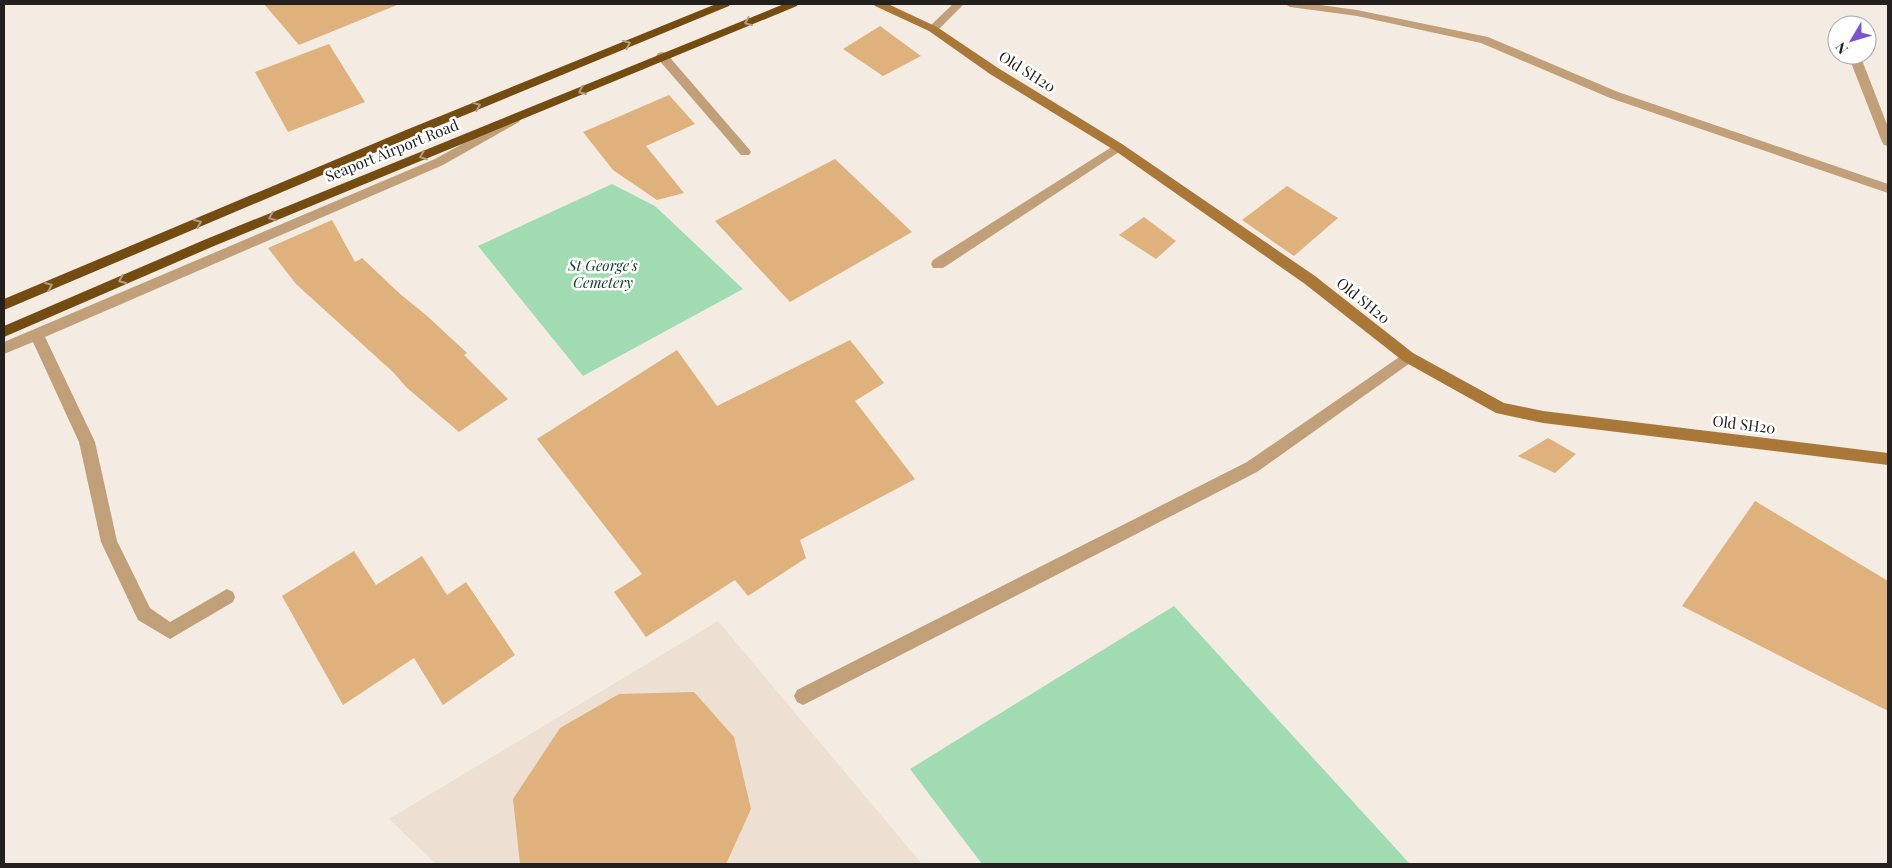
<svg xmlns="http://www.w3.org/2000/svg" width="1892" height="868" viewBox="0 0 1892 868" font-family="'Playfair Display',serif">
<style>
.built{fill:#eddfd1}
.green{fill:#a1dbb2}
.building{fill:#dfb17c}
.lines{fill:none;stroke-linecap:round;stroke-linejoin:round}
.lane{fill:#c19f78;fill-rule:evenodd}
.street{fill:#c19f78;fill-rule:evenodd}
.secondary{fill:#a97839;fill-rule:evenodd}
.highway{fill:#744c12;fill-rule:evenodd}
.oneway{stroke:#b39d7d}
.labels{text-anchor:middle;stroke-width:5;stroke-linejoin:round;paint-order:stroke}
.street-label{font-size:15px;fill:#23201d;stroke:#fff}
.park-label{font-size:15px;font-style:italic;fill:#104024;stroke:#fff}
</style>
<rect width="100%" height="100%" fill="#f4ece3"/>
<polygon class="built" points="718,621 922,864 436,864 389,819"/>
<g class="green">
<polygon points="612,184 655,206 743,289 583,376 478,246"/>
<polygon points="1174,606 1410,864 982,864 910,769"/>
</g>
<g class="building">
<polygon points="264,4 397,4 397,5 299,45"/>
<polygon points="880,26 921,56 883,76 843,49"/>
<polygon points="329,44 365,102 288,132 255,72"/>
<polygon points="669,95 695,124 646,146 684,193 657,200 613,170 583,132"/>
<polygon points="835,159 912,232 790,302 715,221"/>
<polygon points="1287,186 1338,218 1294,256 1242,220"/>
<polygon points="1144,217 1176,241 1156,259 1119,235"/>
<polygon points="332,220 355,262 362,258 400,294 426,315 467,353 464,355 508,399 459,432 406,387 394,373 296,284 268,248"/>
<polygon points="850,340 884,383 855,401 915,479 800,540 806,558 748,596 735,580 646,637 614,592 642,574 537,439 677,350 717,406"/>
<polygon points="1548,438 1576,454 1555,473 1518,456"/>
<polygon points="1755,501 1888,581 1888,711 1682,606"/>
<polygon points="354,551 376,585 422,556 447,595 466,582 515,655 443,705 414,658 343,705 282,596"/>
<polygon points="694,692 734,737 751,809 726,864 520,864 513,799 560,728 619,694"/>
</g>
<g class="lines">
<g class="lane">
<polygon points="662,52 666,53 749,149 751,152 749,155 741,155 658,59 656,56 658,53"/>
<polygon points="1118,143 1122,144 1124,147 1122,150 943,268 933,268 931,264 933,260"/>
</g>
<g class="street">
<polygon points="953,4 964,4 937,31 929,31 927,29 929,27"/>
<polygon points="1285,4 1313,4 1357,10 1488,37 1618,92 1888,184 1888,193 1610,98 1481,43 1357,16 1290,7"/>
<polygon points="1848,55 1860,55 1888,127 1888,146 1884,145 1882,142"/>
<polygon points="515,115 519,116 521,119 519,122 443,165 45,337 95,442 117,541 150,608 170,622 227,589 233,592 235,597 233,602 170,639 138,620 101,542 79,442 33,342 4,354 4,342 435,159"/>
<polygon points="1408,351 1413,353 1415,357 1413,361 1257,472 809,702 803,705 797,702 794,696 797,690 1247,462"/>
</g>
<polygon class="secondary" points="874,4 888,4 937,27 998,68 1122,144 1315,276 1413,353 1504,403 1543,411 1888,453 1888,465 1543,423 1496,413 1403,361 1305,284 1114,150 990,74 929,31 875,6"/>
<g class="highway">
<polygon points="716,4 730,4 729,6 414,136 4,310 4,299 406,130"/>
<polygon points="784,4 798,4 797,6 214,246 4,337 4,326 204,240"/>
</g>
</g>
<defs><path id="oneway-chevron" d="M-2-3.5L2.5 0L-2 3.5" fill="none" stroke-width="1.6" stroke-linecap="round" stroke-linejoin="round" transform="scale(1.25)"/></defs>
<g class="oneway">
<use href="#oneway-chevron" transform="translate(748 22) rotate(158)"/>
<use href="#oneway-chevron" transform="translate(627 44) rotate(-22)"/>
<use href="#oneway-chevron" transform="translate(582 91) rotate(157)"/>
<use href="#oneway-chevron" transform="translate(477 106) rotate(-22)"/>
<use href="#oneway-chevron" transform="translate(423 156) rotate(158)"/>
<use href="#oneway-chevron" transform="translate(272 217) rotate(158)"/>
<use href="#oneway-chevron" transform="translate(198 223) rotate(-23)"/>
<use href="#oneway-chevron" transform="translate(122 280) rotate(157)"/>
<use href="#oneway-chevron" transform="translate(49 286) rotate(-23)"/>
</g>
<g class="labels">
<g class="street-label">
<text transform="translate(1027 72) rotate(32)" y="5">Old SH20</text>
<text transform="translate(392 151) rotate(-22)" y="5">Seaport Airport Road</text>
<text transform="translate(1363 301) rotate(39)" y="5">Old SH20</text>
<text transform="translate(1744 425) rotate(7)" y="5">Old SH20</text>
</g>
<g class="park-label">
<text x="603" y="271">St George's<tspan x="603" dy="17">Cemetery</tspan></text>
</g>
</g>
<rect width="1892" height="868" fill="none" stroke="#23201d" stroke-width="10"/>
<g transform="translate(1852 40) rotate(232)"><circle r="24" fill="#ffffff" stroke="#a7a6a5"/>
<path d="M0-4L9 19L0 12L-9 19Z" fill="#7956d0"/>
<text y="-8" font-size="14" font-weight="bold" text-anchor="middle" fill="#23201d">N</text>
</g>
</svg>
